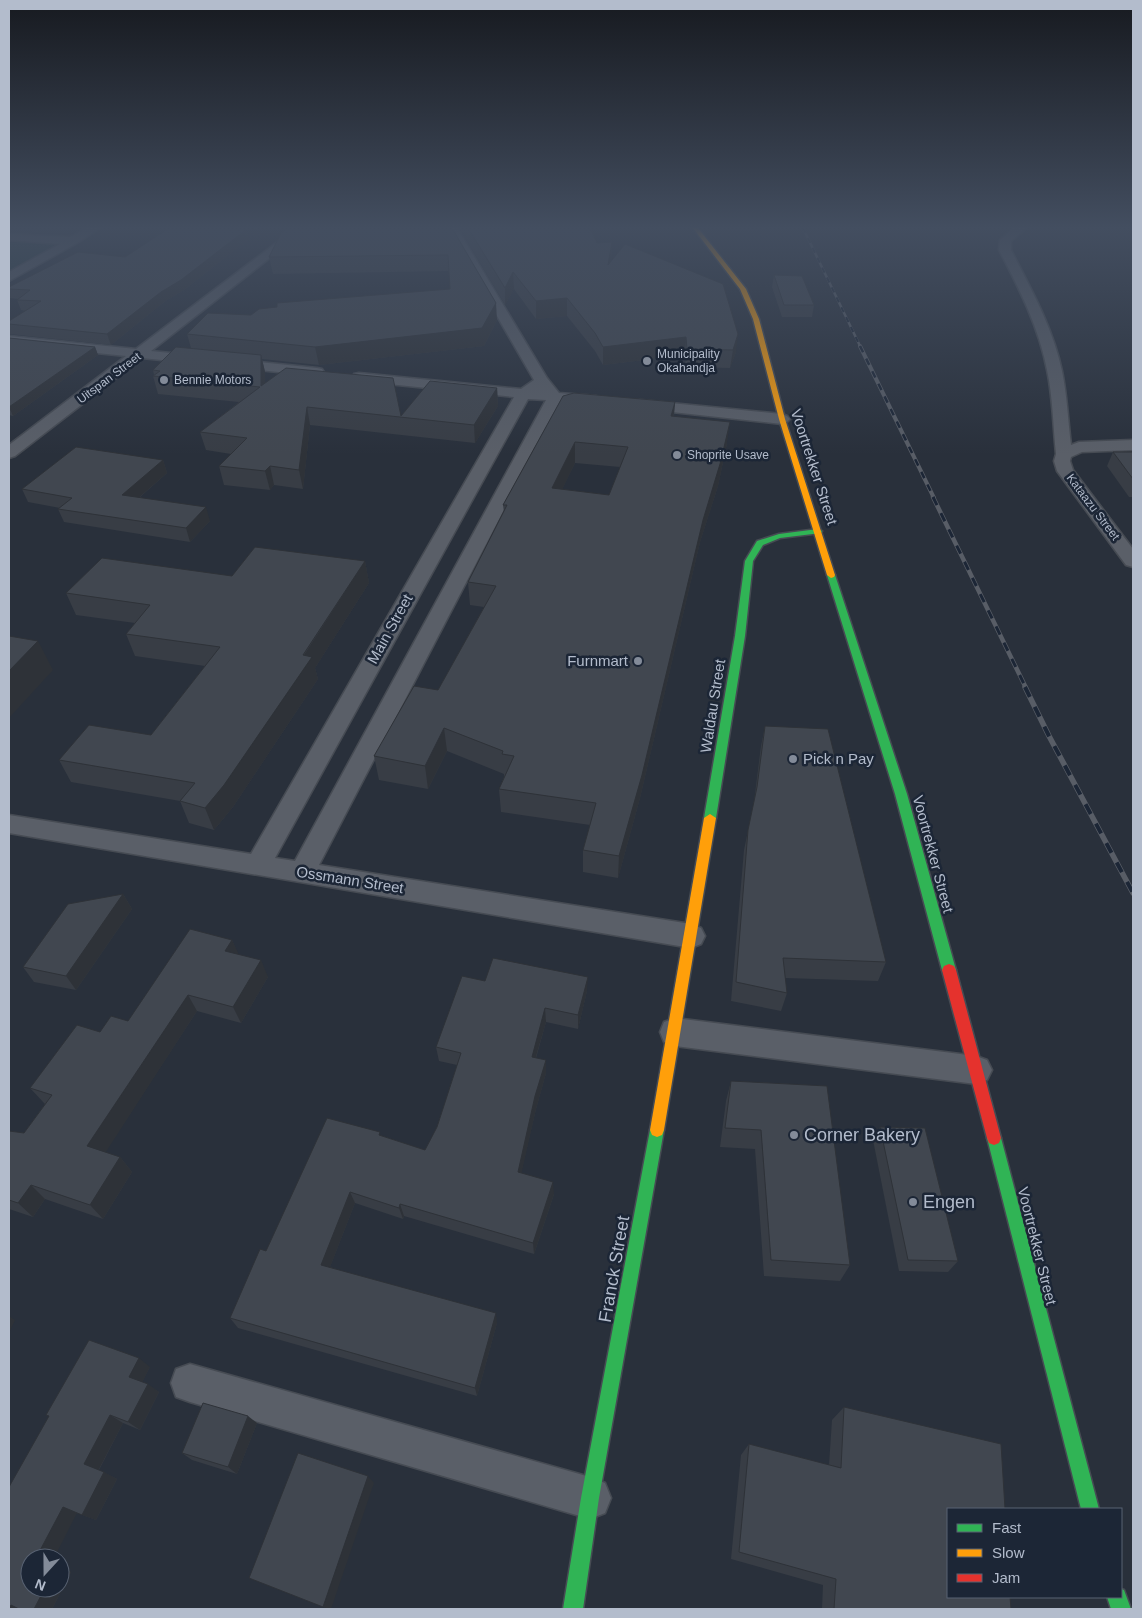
<svg xmlns="http://www.w3.org/2000/svg" width="1142" height="1618" viewBox="0 0 1142 1618" font-family="Arial,sans-serif">
<style>
.green{fill:#253c41}
.lines{fill:none;stroke-linecap:round;stroke-linejoin:round}
.street-casing{stroke:#464b53;stroke-width:3}
.fast-casing{stroke:#464b53;stroke-width:3}
.slow-casing{stroke:#464b53;stroke-width:3}
.jam-casing{stroke:#464b53;stroke-width:3}
.street{fill:#5a5f68;fill-rule:evenodd}
.fast{fill:#30b455;fill-rule:evenodd}
.slow{fill:#ff9f0a;fill-rule:evenodd}
.jam{fill:#e5322d;fill-rule:evenodd}
.rail-far3-casing{stroke:#585d66;stroke-width:2.5}
.rail-far2-casing{stroke:#585d66;stroke-width:4}
.rail-far1-casing{stroke:#585d66;stroke-width:4.5}
.rail-casing{stroke:#585d66;stroke-width:5.5}
.rail-far3{stroke:#1c2636;stroke-width:2;stroke-dasharray:5.5;stroke-linecap:butt}
.rail-far2{stroke:#1c2636;stroke-width:2.5;stroke-dasharray:7;stroke-linecap:butt}
.rail-far1{stroke:#1c2636;stroke-width:3;stroke-dasharray:9;stroke-linecap:butt}
.rail{stroke:#1c2636;stroke-width:4;stroke-dasharray:11;stroke-linecap:butt}
.wall{fill:#383d45;fill-rule:evenodd}
.shaded-wall{fill:#2e3238}
.building{fill:#414750;stroke:#2e3238;fill-rule:evenodd}
.poi-dot{fill:#838b99;stroke:#1c2636;stroke-width:2}
.labels{text-anchor:middle;stroke-width:5;stroke-linejoin:round;paint-order:stroke}
.far-poi-label{font-size:12px;fill:#b3bccc;stroke:#1c2636;text-anchor:start}
.far-street-label{font-size:12px;fill:#b3bccc;stroke:#1c2636}
.street-label{font-size:15px;fill:#b3bccc;stroke:#1c2636}
.poi-label{font-size:15px;fill:#b3bccc;stroke:#1c2636;text-anchor:end}
.near-poi-label{font-size:18px;fill:#b3bccc;stroke:#1c2636;text-anchor:start}
.near-street-label{font-size:18px;fill:#b3bccc;stroke:#1c2636}
</style>
<rect width="100%" height="100%" fill="#29303b"/>
<polygon class="green" points="9,237 73,241 9,277"/>
<g class="lines">
<defs>
<g id="street">
<polygon points="87,228 100,228 77,243 9,281 9,272 60,244 9,240 9,234 70,237"/>
<polygon points="296,228 308,228 151,351 317,368 322,369 324,372 322,375 317,376 142,358 15,456 9,458 9,445 126,356 9,344 9,336 136,349"/>
<path d="M 446,228 L 457,228 L 547,378 L 559,393 L 596,396 L 601,398 L 604,401 L 601,404 L 596,406 L 560,402 L 319,865 L 691,924 L 701,928 L 705,936 L 701,944 L 691,948 L 9,833 L 9,815 L 251,854 L 514,397 L 359,381 L 354,380 L 352,377 L 354,374 L 359,373 L 521,389 L 534,380 ZM 528,399 L 546,400 L 295,861 L 275,858 Z"/>
<path d="M 1014,228 L 1026,228 L 1011,241 L 1011,250 C 1031,289 1053,328 1062,371 C 1067,395 1068,420 1071,445 L 1079,442 L 1133,440 L 1133,450 L 1082,452 L 1071,457 L 1070,461 L 1073,470 L 1133,549 L 1133,567 L 1126,565 L 1057,471 L 1054,461 L 1056,454 C 1053,426 1053,398 1047,370 C 1039,328 1019,288 999,250 L 1000,240 Z"/>
<polygon points="640,400 782,414 787,416 790,419 787,422 782,424 635,408 632,405 635,402"/>
<polygon points="675,1018 976,1056 987,1060 992,1070 987,1080 976,1084 675,1046 664,1042 660,1032 664,1022"/>
<polygon points="190,1364 590,1477 605,1483 611,1498 605,1513 590,1519 190,1402 176,1397 171,1383 176,1369"/>
</g>
<g id="fast">
<polygon points="818,529 822,531 821,533 780,538 763,545 753,561 745,636 716,818 710,822 706,821 704,818 735,636 745,561 757,541 779,534"/>
<polygon points="831,572 835,575 907,794 956,970 954,974 949,976 944,974 942,970 895,794 827,575"/>
<polygon points="657,1123 662,1125 664,1130 599,1498 583,1609 563,1609 581,1498 650,1130 652,1125"/>
<polygon points="994,1131 999,1133 1001,1138 1099,1509 1081,1509 987,1138 989,1133"/>
<polygon points="1121,1589 1124,1590 1131,1609 1111,1609 1107,1597 1121,1597"/>
</g>
<g id="slow">
<polygon points="693,228 698,228 746,289 759,319 785,419 835,575 834,577 831,578 827,575 779,419 753,319 740,289"/>
<polygon points="710,814 716,818 664,1130 662,1135 657,1137 652,1135 650,1130 704,818"/>
</g>
<polygon id="jam" points="949,964 954,966 956,970 1001,1138 999,1143 994,1145 989,1143 987,1138 942,970 944,966"/>
</defs>
<use href="#street" class="street-casing"/>
<use href="#fast" class="fast-casing"/>
<use href="#slow" class="slow-casing"/>
<use href="#jam" class="jam-casing"/>
<use href="#street" class="street"/>
<use href="#fast" class="fast"/>
<use href="#slow" class="slow"/>
<use href="#jam" class="jam"/>
<defs>
<polyline id="rail-far3" points="803,228 861,348"/>
<polyline id="rail-far2" points="860,346 934,498"/>
<polyline id="rail-far1" points="933,497 1026,688"/>
<polyline id="rail" points="1025,687 1049,736 1133,893"/>
</defs>
<use href="#rail-far3" class="rail-far3-casing"/>
<use href="#rail-far2" class="rail-far2-casing"/>
<use href="#rail-far1" class="rail-far1-casing"/>
<use href="#rail" class="rail-casing"/>
<use href="#rail-far3" class="rail-far3"/>
<use href="#rail-far2" class="rail-far2"/>
<use href="#rail-far1" class="rail-far1"/>
<use href="#rail" class="rail"/>
</g>
<g class="wall">
<polygon points="9,228 55,228 53,229 44,228 38,232 9,229"/>
<polygon points="452,228 497,320 484,346 319,365 262,359 265,372 265,383 401,416 497,388 498,406 475,443 310,425 303,489 274,485 270,490 224,485 219,466 231,454 206,450 200,432 239,402 158,394 153,376 154,375 153,370 191,348 187,334 251,315 450,289 449,271 273,274 269,257"/>
<polygon points="459,228 587,228 597,243 612,242 611,261 736,352 730,368 686,367 685,355 603,365 595,351 567,316 536,319 514,289 505,305"/>
<polygon points="725,228 759,228 759,231 726,231"/>
<polygon points="249,239 184,290 164,302 111,345 9,334 9,321 26,311 21,310 17,300 18,299 10,298 9,295 9,287 125,257"/>
<polygon points="774,275 814,305 812,317 782,317 772,287"/>
<polygon points="9,338 95,347 98,355 13,416 9,415"/>
<path d="M 563,396 L 675,402 L 674,417 L 727,443 L 718,486 L 700,542 L 640,798 L 618,878 L 583,872 L 583,850 L 590,825 L 501,812 L 499,789 L 504,777 L 504,774 L 447,751 L 428,789 L 379,780 L 374,756 L 438,690 L 484,607 L 470,605 L 468,582 L 504,512 L 503,505 ZM 575,463 L 620,467 L 609,495 L 562,489 Z"/>
<polygon points="1113,452 1133,452 1133,497 1129,497 1107,466"/>
<polygon points="163,460 167,473 140,497 210,521 190,542 64,522 58,509 60,508 28,502 22,489"/>
<polygon points="365,561 369,583 315,668 318,679 233,807 214,830 189,823 180,801 71,782 59,760 151,735 205,666 135,656 126,634 135,623 76,615 66,593 232,576"/>
<polygon points="765,726 886,962 878,981 785,978 787,993 781,1011 731,1001 744,850 754,802 761,746"/>
<polygon points="123,894 132,909 76,990 34,982 23,967"/>
<polygon points="232,940 238,954 268,977 241,1023 197,1011 105,1152 120,1157 132,1172 103,1219 45,1199 33,1217 9,1209 9,1131 24,1133 45,1104 44,1103 30,1088 100,1032 128,1021"/>
<polygon points="485,981 587,991 578,1029 546,1022 536,1058 546,1060 546,1073 536,1109 521,1173 554,1194 534,1254 404,1216 403,1219 355,1203 330,1267 497,1323 477,1396 238,1328 230,1318 266,1251 382,1136 425,1150 437,1127 457,1065 439,1061 436,1047"/>
<polygon points="731,1081 850,1265 840,1281 764,1276 755,1149 720,1147 726,1101"/>
<polygon points="880,1127 958,1261 948,1272 899,1271 873,1140"/>
<polygon points="150,1367 142,1382 159,1392 140,1430 123,1423 99,1470 117,1479 96,1520 77,1513 30,1558 71,1572 52,1609 9,1609 9,1487"/>
<polygon points="844,1407 1011,1609 822,1609 823,1585 731,1559 741,1455 749,1444 829,1465 832,1420"/>
<polygon points="257,1423 237,1474 192,1460 182,1453"/>
</g>
<g class="shaded-wall">
<polygon points="36,228 44,228 38,232"/>
<polygon points="247,229 249,239 184,290 164,302 111,345 107,334 161,292"/>
<polygon points="612,242 611,258 608,281 608,265"/>
<polygon points="513,272 514,289 505,305 505,288"/>
<polygon points="567,298 567,316 536,319 536,301"/>
<polygon points="496,303 497,320 484,346 319,365 315,347"/>
<polygon points="738,334 736,352 730,368 733,350"/>
<polygon points="686,337 685,355 603,365 603,347"/>
<polygon points="95,347 98,355 13,416 9,407"/>
<polygon points="261,355 265,372 265,404 261,386"/>
<polygon points="497,388 498,406 475,443 474,425"/>
<polygon points="675,402 673,422 671,416"/>
<polygon points="307,407 310,425 303,489 299,470"/>
<polygon points="730,422 727,443 718,486 700,542 640,798 618,878 619,856 703,520"/>
<polygon points="575,442 575,463 552,510 552,488"/>
<polygon points="163,460 167,473 127,508 122,495"/>
<polygon points="270,466 274,485 270,490 265,471"/>
<polygon points="206,507 210,521 190,542 186,528"/>
<polygon points="365,561 369,583 315,668 318,679 233,807 214,830 205,808"/>
<polygon points="38,641 53,670 9,718 9,671"/>
<polygon points="444,728 447,751 428,789 425,766"/>
<polygon points="123,894 132,909 76,990 66,976"/>
<polygon points="232,940 240,957 225,951"/>
<polygon points="261,960 268,977 241,1023 233,1007"/>
<polygon points="588,977 587,991 578,1029 578,1015"/>
<polygon points="188,995 197,1011 100,1161 87,1146"/>
<polygon points="545,1008 546,1022 532,1070 532,1057"/>
<polygon points="546,1060 546,1073 536,1109 519,1184 518,1172 535,1096"/>
<polygon points="120,1157 132,1172 103,1219 90,1205"/>
<polygon points="553,1182 554,1194 534,1254 533,1243"/>
<polygon points="31,1185 45,1199 33,1217 18,1203"/>
<polygon points="350,1192 355,1203 327,1275 321,1265"/>
<polygon points="400,1204 404,1216 403,1219 399,1208"/>
<polygon points="496,1313 497,1323 477,1396 475,1388"/>
<polygon points="9,1316 15,1320 9,1333"/>
<polygon points="139,1358 150,1367 141,1385 129,1377"/>
<polygon points="148,1384 159,1392 140,1430 128,1422"/>
<polygon points="110,1415 123,1423 98,1471 84,1464"/>
<polygon points="248,1416 257,1423 237,1474 228,1467"/>
<polygon points="104,1472 117,1479 96,1520 82,1515"/>
<polygon points="368,1476 374,1483 331,1609 329,1609 323,1607"/>
<polygon points="63,1507 77,1513 54,1558 36,1558"/>
<polygon points="60,1567 71,1572 52,1609 34,1609 45,1588 60,1588"/>
<polygon points="11,1605 28,1609 9,1609"/>
</g>
<g class="building">
<polygon points="169,228 230,228 247,229 181,280 161,292 107,334 9,324 9,321 41,301 17,300 30,290 9,289 9,287 78,252 125,257"/>
<polygon points="288,228 452,228 496,303 482,328 315,347 187,334 208,313 251,315 259,309 277,307 277,303 450,289 448,255 269,257 281,233"/>
<polygon points="468,228 587,228 591,230 597,243 612,242 608,265 625,244 723,284 738,334 733,350 687,349 686,337 603,347 595,333 567,298 536,301 513,272 505,288"/>
<polygon points="774,275 802,276 814,305 784,305"/>
<polygon points="9,338 95,347 9,407"/>
<polygon points="176,347 261,355 261,386 286,368 393,378 401,416 430,381 497,388 474,425 307,407 299,470 270,466 265,471 219,466 247,438 200,432 260,387 153,376 160,371 153,370"/>
<path d="M 574,393 L 675,402 L 671,416 L 730,422 L 720,464 L 703,520 L 642,775 L 619,856 L 583,850 L 596,803 L 499,789 L 514,756 L 502,754 L 503,751 L 444,728 L 425,766 L 374,756 L 414,686 L 438,690 L 496,586 L 468,582 L 507,505 L 503,505 L 563,396 ZM 575,442 L 628,447 L 609,495 L 552,488 Z"/>
<polygon points="76,447 163,460 122,495 206,507 186,528 58,509 72,498 22,489"/>
<polygon points="1113,452 1133,452 1133,479"/>
<polygon points="255,547 365,561 303,655 312,657 224,785 205,808 180,801 195,783 59,760 89,725 151,735 220,647 126,634 150,605 66,593 102,558 232,576"/>
<polygon points="9,636 38,641 9,671"/>
<polygon points="765,726 828,729 886,962 783,958 787,993 736,982 748,830 757,787"/>
<polygon points="123,894 66,976 23,967 68,904"/>
<polygon points="190,929 232,940 225,951 261,960 233,1007 188,995 87,1146 120,1157 90,1205 31,1185 18,1203 9,1200 9,1131 24,1133 52,1095 30,1088 77,1025 100,1032 111,1016 128,1021"/>
<polygon points="493,958 588,977 578,1015 545,1008 532,1057 546,1060 535,1096 518,1172 553,1182 533,1243 400,1204 399,1208 350,1192 321,1265 496,1313 475,1388 230,1318 260,1249 266,1251 327,1118 380,1132 379,1135 425,1150 437,1127 461,1053 436,1047 462,976 485,981"/>
<polygon points="731,1081 827,1086 850,1265 771,1260 761,1130 725,1128"/>
<polygon points="880,1127 925,1128 958,1261 908,1260"/>
<polygon points="89,1340 139,1358 129,1377 148,1384 128,1422 110,1415 84,1464 104,1472 82,1515 63,1507 36,1558 30,1558 30,1588 45,1588 34,1609 19,1609 11,1605 9,1609 9,1487 49,1416 46,1415"/>
<polygon points="203,1403 248,1416 228,1467 182,1453"/>
<polygon points="844,1407 1001,1444 1005,1509 948,1509 948,1597 1010,1597 1011,1609 834,1609 836,1579 739,1552 749,1444 841,1468"/>
<polygon points="298,1453 368,1476 323,1607 249,1578"/>
</g>
<linearGradient id="sky" x2="0" y2="1"><stop stop-color="#171a20"/><stop offset="0.5" stop-color="#434e60"/><stop offset="1" stop-color="#434e60" stop-opacity="0"/></linearGradient>
<rect width="1142" height="455" fill="url(#sky)"/>
<g class="poi-dot">
<circle cx="647" cy="361" r="5"/>
<circle cx="164" cy="380" r="5"/>
<circle cx="677" cy="455" r="5"/>
<circle cx="638" cy="661" r="5"/>
<circle cx="793" cy="759" r="5"/>
<circle cx="794" cy="1135" r="5"/>
<circle cx="913" cy="1202" r="5"/>
</g>
<g class="labels">
<g class="far-poi-label">
<text x="657" y="358">Municipality<tspan x="657" dy="14">Okahandja</tspan></text>
<text x="174" y="384">Bennie Motors</text>
<text x="687" y="459">Shoprite Usave</text>
</g>
<g class="far-street-label">
<text transform="translate(109 378) rotate(-37)" y="4">Uitspan Street</text>
<text transform="translate(1093 507) rotate(53)" y="4">Kataazu Street</text>
</g>
<g class="street-label">
<text transform="translate(814 467) rotate(72)" y="5">Voortrekker Street</text>
<text transform="translate(390 629) rotate(-61)" y="5">Main Street</text>
<text transform="translate(713 706) rotate(-81)" y="5">Waldau Street</text>
<text transform="translate(933 854) rotate(75)" y="5">Voortrekker Street</text>
<text transform="translate(350 880) rotate(9)" y="5">Ossmann Street</text>
<text transform="translate(1037 1246) rotate(76)" y="5">Voortrekker Street</text>
</g>
<g class="poi-label">
<text x="628" y="666">Furnmart</text>
<text x="803" y="764" text-anchor="start">Pick n Pay</text>
</g>
<g class="near-poi-label">
<text x="804" y="1141">Corner Bakery</text>
<text x="923" y="1208">Engen</text>
</g>
<g class="near-street-label">
<text transform="translate(614 1269) rotate(-80)" y="6">Franck Street</text>
</g>
</g>
<rect width="1142" height="1618" fill="none" stroke="#b3bccc" stroke-width="20"/>
<rect x="947" y="1508" width="175" height="90" fill="#1c2636" stroke="#586272"/>
<rect x="957" y="1524" width="25" height="8" fill="#30b455" stroke="#586272"/>
<text x="992" y="1533" font-size="15" fill="#b3bccc">Fast</text>
<rect x="957" y="1549" width="25" height="8" fill="#ff9f0a" stroke="#586272"/>
<text x="992" y="1558" font-size="15" fill="#b3bccc">Slow</text>
<rect x="957" y="1574" width="25" height="8" fill="#e5322d" stroke="#586272"/>
<text x="992" y="1583" font-size="15" fill="#b3bccc">Jam</text>
<g transform="translate(45 1573) rotate(201)"><circle r="24" fill="#1c2636" stroke="#586272"/>
<path d="M0-4L9 19L0 12L-9 19Z" fill="#838b99"/>
<text y="-8" font-size="14" font-weight="bold" text-anchor="middle" fill="#b3bccc">N</text>
</g>
</svg>
